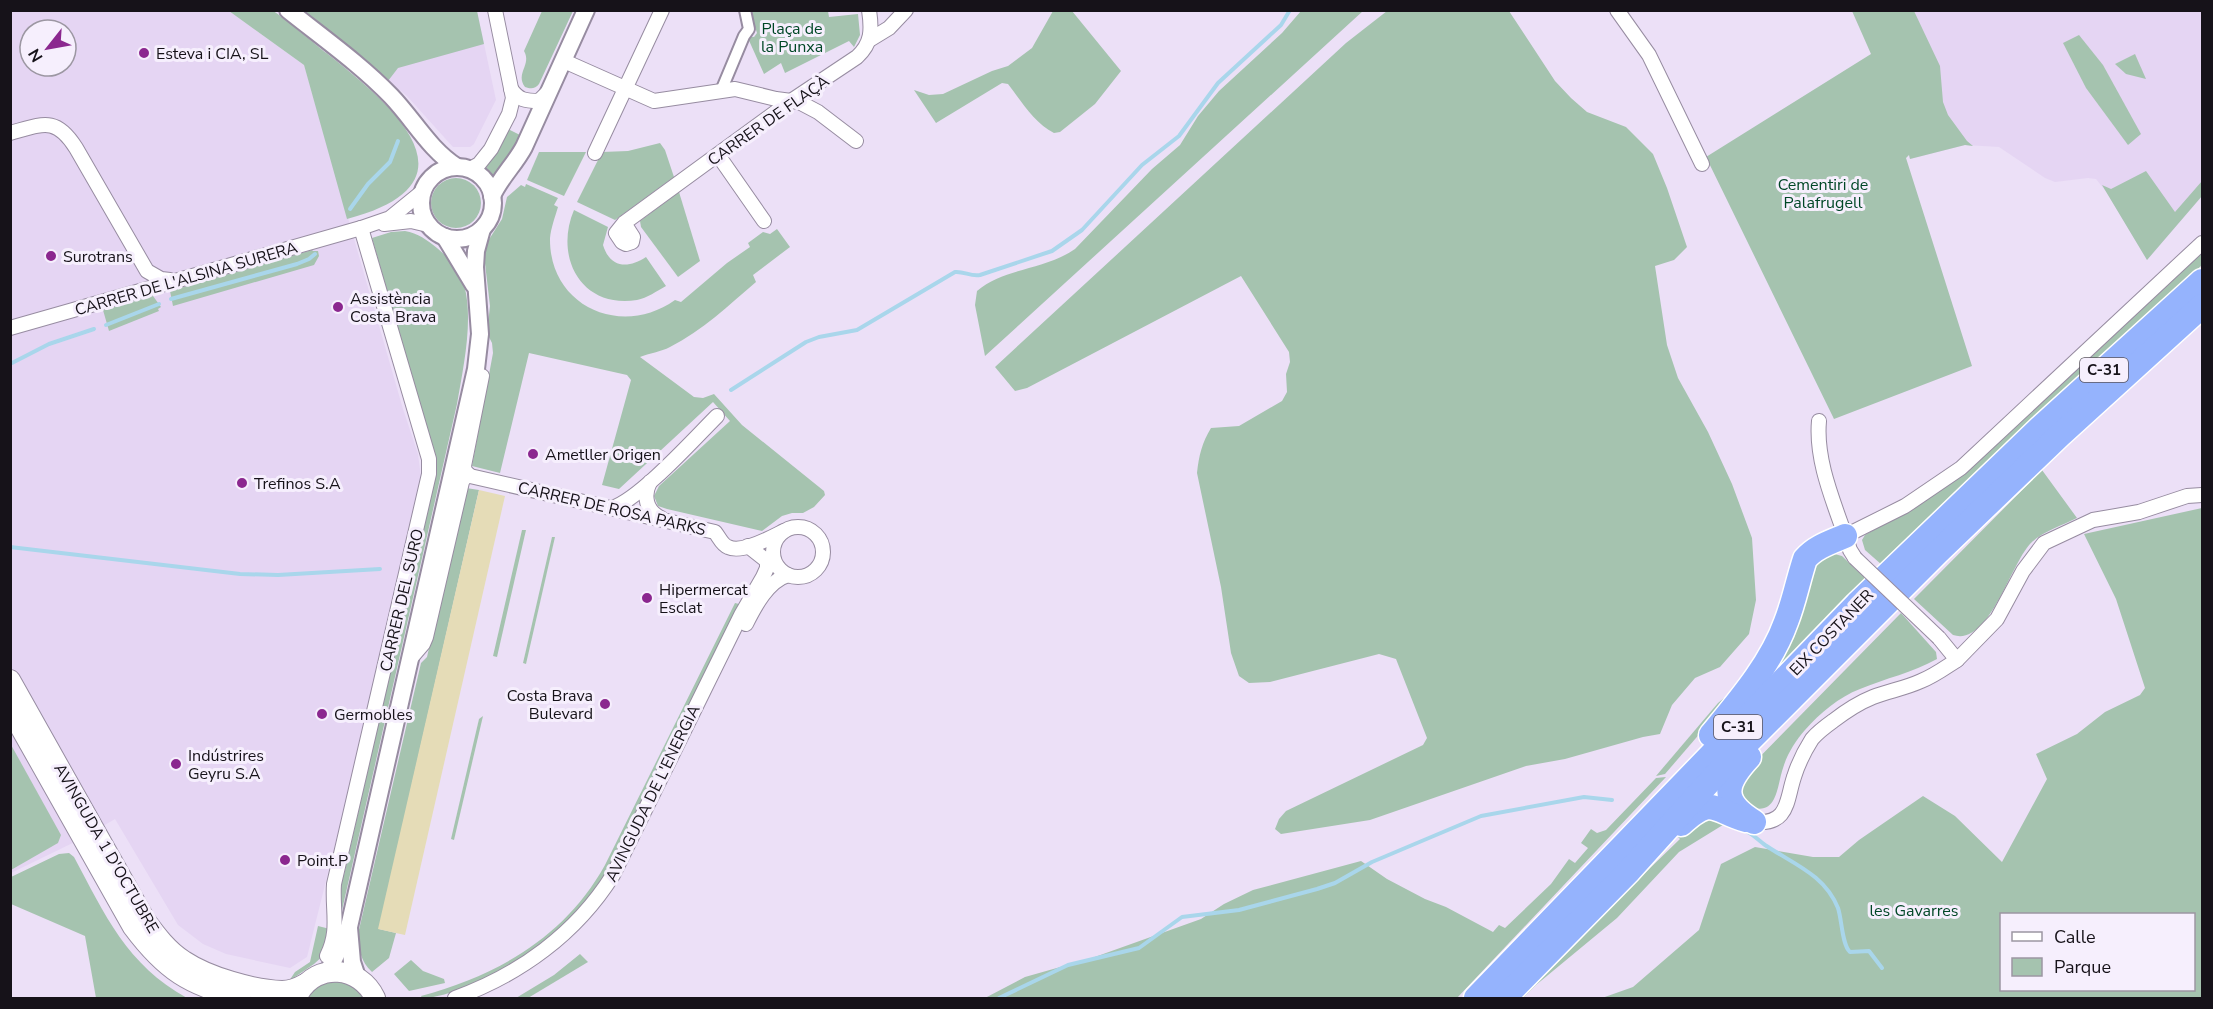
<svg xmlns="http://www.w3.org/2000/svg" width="2213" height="1009" viewBox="0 0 2213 1009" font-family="'Nunito Sans',sans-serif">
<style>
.built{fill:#e5d5f3;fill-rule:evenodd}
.green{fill:#a5c3af;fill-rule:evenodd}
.sand{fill:#e5dcb7}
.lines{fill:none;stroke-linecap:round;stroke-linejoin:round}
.stream{stroke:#a9d6eb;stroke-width:4}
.pedestrian-casing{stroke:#978ca1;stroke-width:14}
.minor-casing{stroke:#978ca1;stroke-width:16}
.tertiary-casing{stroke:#978ca1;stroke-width:20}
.secondary-casing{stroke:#978ca1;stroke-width:22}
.motorway-casing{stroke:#fff;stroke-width:27}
.pedestrian{stroke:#fff;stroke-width:10}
.minor{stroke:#fff;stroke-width:14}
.tertiary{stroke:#fff;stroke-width:16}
.secondary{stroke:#fff;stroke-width:20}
.motorway{stroke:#95b3fd;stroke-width:24}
.minor-bridge-casing{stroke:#978ca1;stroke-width:16;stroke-linecap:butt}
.minor-bridge{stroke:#fff;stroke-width:14}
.poi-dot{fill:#8b278f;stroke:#f6effd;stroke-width:2}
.labels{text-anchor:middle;stroke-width:6;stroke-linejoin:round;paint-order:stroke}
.shield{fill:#f6effd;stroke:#59545d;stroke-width:1.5}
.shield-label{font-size:15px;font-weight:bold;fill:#161219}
.park-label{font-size:16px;fill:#004726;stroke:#f6effd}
.poi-label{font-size:16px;fill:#161219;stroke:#f6effd;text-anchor:start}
.street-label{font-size:16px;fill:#161219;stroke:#f6effd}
</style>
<rect width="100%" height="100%" fill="#ece0f7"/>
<g class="built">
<path d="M 11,11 L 229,11 L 304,65 L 403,409 L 418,454 L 421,477 L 406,560 L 307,957 L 290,968 L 226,954 L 203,944 L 178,925 L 115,819 L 83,838 L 11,873 ZM 30,30 L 66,30 L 66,66 L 30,66 Z"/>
<polygon points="303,11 477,11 496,100 474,144 470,147 453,147 407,96"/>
<polygon points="1852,11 2202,11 2202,196 2147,260 2107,193 2096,179 2088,178 2055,182 2045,178 1999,147 1965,145 1910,159 1876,52"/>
</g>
<g class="green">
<path d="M 229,11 C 242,10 258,8 271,10 C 278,12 319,48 329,55 C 393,106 484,183 347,219 L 304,65 Z"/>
<polygon points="303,11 477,11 484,44 398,68 388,81"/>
<path d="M 542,11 L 573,11 L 539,84 C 535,89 531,89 525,87 C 515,73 532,65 524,51 Z"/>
<polygon points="750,11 831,11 828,11 829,17 858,14 860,35 854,47 849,41 785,73 781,63 764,74 747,36 754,37 757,33"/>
<path d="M 1053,11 L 1072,11 L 1121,71 L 1095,104 L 1060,132 L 1054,133 C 1035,124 1021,101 1008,84 L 1002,83 L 936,123 L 914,90 L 929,95 L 943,94 L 992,71 L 1008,66 L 1032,48 Z"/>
<path d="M 1301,11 L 1363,11 L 985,356 L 975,305 L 977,291 C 1004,268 1045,270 1075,249 L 1152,169 L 1180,145 L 1198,116 L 1219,91 L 1282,33 Z"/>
<path d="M 1387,11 L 1509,11 L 1555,81 L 1571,98 L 1587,112 L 1626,127 L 1653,154 L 1667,188 L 1687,247 L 1674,260 L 1655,266 L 1667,345 L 1678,378 L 1708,432 L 1732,484 L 1752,538 L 1756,600 L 1749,634 L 1720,667 L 1695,678 L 1672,705 L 1660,734 L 1643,737 L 1565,759 L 1526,766 L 1370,820 L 1281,834 L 1275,829 L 1279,819 L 1286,811 L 1423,745 L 1427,738 L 1396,659 L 1379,654 L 1270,682 L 1249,683 L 1239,676 L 1231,653 L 1221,587 L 1197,473 C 1199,455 1202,443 1211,428 L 1239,426 L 1282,401 L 1287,392 L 1286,374 L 1290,362 L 1289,352 L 1241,276 L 1027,388 L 1015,391 L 995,367 L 1346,43 Z"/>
<polygon points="1852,11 1914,11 1940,66 1943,102 1948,115 1967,141 1973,146 1965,145 1910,159 1909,155 1906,158 1972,366 1834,419 1706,157 1871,54"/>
<polygon points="2079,35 2103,65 2141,134 2128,145 2086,88 2063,43"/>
<polygon points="2135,54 2146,79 2126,74 2115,64"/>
<polygon points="508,129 522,136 495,179 485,166 493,157"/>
<polygon points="660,143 665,150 674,177 615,220 577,202 602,152 628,151"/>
<polygon points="539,152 586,152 564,196 527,180"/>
<polygon points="2146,171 2175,212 2202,181 2202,196 2147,260 2102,185 2111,189"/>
<circle cx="456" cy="203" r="25"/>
<path d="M 526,184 L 558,198 L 554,205 L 558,207 C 555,217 551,228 550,238 C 549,307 622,338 675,300 L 681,302 L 727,263 L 750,247 L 748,243 L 763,232 L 770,234 L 777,229 L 790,247 L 753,275 L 756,282 C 729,305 702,331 670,347 C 661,352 649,353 640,357 L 694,397 L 703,398 L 714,394 L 742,425 L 824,491 L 825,495 L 814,507 L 803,513 L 792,513 L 782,516 L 762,531 L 667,509 L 658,506 L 654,496 L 659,486 L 730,421 L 713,402 L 619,489 L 602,485 L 631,380 L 627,375 L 529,353 L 500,473 L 472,466 L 493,353 L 492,343 L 487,333 L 490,306 L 484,255 L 488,241 L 502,219 L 507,197 L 521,185 L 525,187 Z"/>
<polygon points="679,192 700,261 678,277 641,227 640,221"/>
<path d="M 574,210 L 608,227 L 603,245 C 610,268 628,269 646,257 L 666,286 C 657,291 647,298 637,300 C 581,309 554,257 574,210 Z"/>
<path d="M 405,231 C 418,233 427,240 437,248 C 449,258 459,269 464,285 C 474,319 463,369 457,404 L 340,919 L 339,874 L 344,875 L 431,494 L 429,438 L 372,238 L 391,232 Z"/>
<polygon points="2202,249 2202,265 1882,565 1865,550 1862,540 1865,535 1908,510"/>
<polygon points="312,250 313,251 318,251 319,256 314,265 173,306 170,291"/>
<polygon points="153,296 161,307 158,309 159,311 109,331 103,310"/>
<path d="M 2042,470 L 2077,518 C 2063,525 2044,531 2032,542 C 2011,561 1990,647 1953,635 L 1914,599 Z"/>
<path d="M 466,488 L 479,490 L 379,929 L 396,933 L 389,958 L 372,972 C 360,961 359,949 358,934 L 421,663 L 427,657 Z"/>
<path d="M 2202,508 L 2202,998 L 1602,998 L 1633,987 L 1699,930 L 1721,864 L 1755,847 L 1813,857 L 1839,857 L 1859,840 L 1923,796 L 1955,816 L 2002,862 L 2047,779 L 2036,754 L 2077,734 L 2105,712 L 2140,695 L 2145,688 L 2116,599 L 2084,534 ZM 2002,914 L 2194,914 L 2194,990 L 2002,990 Z"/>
<polygon points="522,530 526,530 497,657 493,656"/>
<polygon points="552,537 555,537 526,664 523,663"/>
<polygon points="1827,552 1842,556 1866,579 1762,685 1810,568"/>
<path d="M 735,603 L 739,604 L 608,869 C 577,924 524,964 466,987 C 452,992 437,998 422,998 L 421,996 C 498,975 565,937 605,865 Z"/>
<path d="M 1901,613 L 1936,652 L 1937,659 C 1912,673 1886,678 1860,689 C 1839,697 1820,713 1805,730 C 1796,740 1788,753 1784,765 C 1776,786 1779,820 1745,805 L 1737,782 L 1741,776 Z"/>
<polygon points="1724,698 1726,699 1702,731 1665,774 1656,776 1718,703"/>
<polygon points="483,716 454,840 451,839 479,719"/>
<polygon points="10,743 61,835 58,843 11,870"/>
<polygon points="1666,777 1457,998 985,998 1025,977 1092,958 1201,919 1224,904 1253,890 1361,861 1387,879 1425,899 1446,907 1493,932 1499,925 1505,928 1551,884 1569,859 1575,863 1588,848 1581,843 1591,829 1597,833 1606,830 1656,778"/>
<polygon points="1701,815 1731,820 1679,852 1617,918 1536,985 1523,998 1516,998 1680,839 1678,837"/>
<path d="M 69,853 L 74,857 C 105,915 127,965 187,998 L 96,998 L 85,936 L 11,904 L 11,877 L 59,854 Z"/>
<polygon points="318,926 330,929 325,954 314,964 289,981 295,972 310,962"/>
<polygon points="580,954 588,962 528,998 516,998 554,975"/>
<polygon points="411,960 423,971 444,979 445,983 409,991 394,974"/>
<polygon points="349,980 366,998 302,998 316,981"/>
</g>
<polygon class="sand" points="479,490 505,496 405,935 378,929"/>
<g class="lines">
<g class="stream">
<polyline points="350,209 368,184 390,162 398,141"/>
<polyline points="171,299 297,264 309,259 315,254"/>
<polyline points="106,325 159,304"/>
<polyline points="10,364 49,344 94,329"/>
<path d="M 731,390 L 806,342 L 819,337 L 857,330 L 955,272 C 964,271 971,277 980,275 L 1052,251 L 1082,230 L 1142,165 L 1179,136 L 1218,83 L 1281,25 L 1290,10"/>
<polyline points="10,547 240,574 278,575 380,569"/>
<path d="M 1746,831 C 1754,835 1758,840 1765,845 C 1793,864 1824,874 1838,908 C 1842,920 1842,945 1850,952 L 1869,951 L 1882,968"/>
<polyline points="999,998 1068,965 1139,948 1182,917 1239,910 1317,889 1335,883 1372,862 1481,816 1584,797 1612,800"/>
</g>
<defs>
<polyline id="pedestrian" points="721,91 744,36 749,29 745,10"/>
<g id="minor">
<polyline points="1617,10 1649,55 1702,164"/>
<polyline points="871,39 889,28 906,10"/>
<polyline points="564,61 654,101 735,89 776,99 799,102 818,112 856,141"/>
<path d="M 511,89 C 519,100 525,101 539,101 L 548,92"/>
<path d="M 10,133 C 43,124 56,116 76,148 L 147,271 L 161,279 L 170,280"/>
<polyline points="595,153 662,10"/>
<polyline points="718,155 764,221"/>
<polyline points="470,169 479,164 491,149 509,114 513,98 495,10"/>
<path d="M 624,223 L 633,237 L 632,242 L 626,244 L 622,242 L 616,233 L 624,223 L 791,101 L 857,57 C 872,43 872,30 869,10"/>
<polyline points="384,224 411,221 428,225"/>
<polyline points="10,328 361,228 390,218 422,192"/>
<path d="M 1819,421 C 1815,464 1837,509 1850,550 L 1855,558"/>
<path d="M 470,476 L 715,532 C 719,537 722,545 728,547 C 742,554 772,537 784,531"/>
<polyline points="470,476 465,471 464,466 482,376"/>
<path d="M 650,482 C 643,496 646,511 661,518"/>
<path d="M 612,508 C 640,499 694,439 717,416"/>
<circle cx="798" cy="552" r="25"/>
<polyline points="1845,536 1905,506 1961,468 2202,243"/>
<path d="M 746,624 C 755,606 768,581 788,575"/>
<polyline points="411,658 423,644 426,637 462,482 465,477 470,476"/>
<polyline points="1957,660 1997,619 2023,571 2044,543 2093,520 2139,512 2187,496 2202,495"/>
<path d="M 1754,822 C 1789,825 1786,801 1794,777 C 1798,764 1805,750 1812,739 C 1818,732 1826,726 1833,721 C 1846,711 1858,703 1873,697 C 1889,691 1906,688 1921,681 C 1934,676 1946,667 1957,660 L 1939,638"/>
<path d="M 327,956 C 340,930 332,911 334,884 L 429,474 L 429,459 L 361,228"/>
<path d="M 455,998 C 519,975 576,934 613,875 L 741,615 L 763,577 L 767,568 L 767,561 L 748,546"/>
</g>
<g id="tertiary">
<path d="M 288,10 C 323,38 360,64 391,96 C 414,120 429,149 457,167"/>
<circle cx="457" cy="203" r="36"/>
<path d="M 492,196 C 500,178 515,164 524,147 L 586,10"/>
<polyline points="445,237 474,285"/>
<polyline points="349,928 352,962 357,977"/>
<polyline points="328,972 349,927 476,369 480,334 475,267 476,251 482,229"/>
</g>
<g id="secondary">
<path d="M 10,680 L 145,920 C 156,935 168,951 184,961 C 208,977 253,990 282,991 C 291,991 298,988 305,984"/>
<path d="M 10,709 L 133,927 C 165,970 190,986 241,998"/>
<path d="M 299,993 C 317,962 360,966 375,998"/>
</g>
<g id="motorway">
<path d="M 1711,735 C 1739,701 1771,664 1786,622 C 1794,602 1798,580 1805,559 C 1815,547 1831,542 1845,536"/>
<path d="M 1749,757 C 1724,784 1720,801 1754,822"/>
<path d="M 1681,824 C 1713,795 1712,810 1746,820"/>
<polyline points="1476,998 1857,604 2040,428 2202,281"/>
<polyline points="1504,998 1629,871 1720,770 1938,552 2060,435 2202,306"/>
</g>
</defs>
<use href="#pedestrian" class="pedestrian-casing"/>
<use href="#minor" class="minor-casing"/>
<use href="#tertiary" class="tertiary-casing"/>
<use href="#secondary" class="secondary-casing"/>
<use href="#motorway" class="motorway-casing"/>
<use href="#pedestrian" class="pedestrian"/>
<use href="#minor" class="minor"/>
<use href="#tertiary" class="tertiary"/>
<use href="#secondary" class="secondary"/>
<use href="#motorway" class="motorway"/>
<defs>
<polyline id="minor-bridge" points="1855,558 1939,638"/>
</defs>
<use href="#minor-bridge" class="minor-bridge-casing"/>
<use href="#minor-bridge" class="minor-bridge"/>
</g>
<g class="poi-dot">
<circle cx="144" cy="53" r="6"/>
<circle cx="51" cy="256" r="6"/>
<circle cx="338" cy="307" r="6"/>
<circle cx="533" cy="454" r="6"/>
<circle cx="242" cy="483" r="6"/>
<circle cx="647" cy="598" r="6"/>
<circle cx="605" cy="704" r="6"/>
<circle cx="322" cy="714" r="6"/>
<circle cx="176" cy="764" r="6"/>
<circle cx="285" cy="860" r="6"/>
</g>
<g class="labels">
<g class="shield">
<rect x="2080" y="358" width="48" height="24" rx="4.5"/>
<rect x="1714" y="715" width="48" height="24" rx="4.5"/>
</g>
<g class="shield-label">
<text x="2104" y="375">C-31</text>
<text x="1738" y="732">C-31</text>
</g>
<g class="park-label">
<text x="792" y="34">Plaça de<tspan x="792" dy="18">la Punxa</tspan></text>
<text x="1823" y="190">Cementiri de<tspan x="1823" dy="18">Palafrugell</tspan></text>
<text x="1914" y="916">les Gavarres</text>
</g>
<g class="poi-label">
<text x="156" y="59">Esteva i CIA, SL</text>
<text x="63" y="262">Surotrans</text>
<text x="350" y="304">Assistència<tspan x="350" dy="18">Costa Brava</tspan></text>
<text x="545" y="460">Ametller Origen</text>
<text x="254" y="489">Trefinos S.A</text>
<text x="659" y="595">Hipermercat<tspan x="659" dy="18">Esclat</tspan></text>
<text x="593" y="701" text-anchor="end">Costa Brava<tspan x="593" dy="18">Bulevard</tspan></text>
<text x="334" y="720">Germobles</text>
<text x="188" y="761">Indústrires<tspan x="188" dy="18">Geyru S.A</tspan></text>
<text x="297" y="866">Point.P</text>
</g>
<g class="street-label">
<text transform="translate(768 120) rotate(-35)" y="6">CARRER DE FLAÇÀ</text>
<text transform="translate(186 278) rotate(-16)" y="6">CARRER DE L'ALSINA SURERA</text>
<text transform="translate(612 508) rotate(13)" y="6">CARRER DE ROSA PARKS</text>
<text transform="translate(401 600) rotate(-77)" y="6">CARRER DEL SURO</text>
<text transform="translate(1831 632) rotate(-46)" y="6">EIX COSTANER</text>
<text transform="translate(652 793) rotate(-64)" y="6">AVINGUDA DE L'ENERGIA</text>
<text transform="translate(107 848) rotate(60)" y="6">AVINGUDA 1 D'OCTUBRE</text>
</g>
</g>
<rect width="2213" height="1009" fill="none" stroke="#161219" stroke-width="24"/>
<rect x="2000" y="913" width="195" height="78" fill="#f6effd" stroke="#9c97a2" stroke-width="1.5"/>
<rect x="2012" y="932" width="30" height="9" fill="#ffffff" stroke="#9c97a2" stroke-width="1.5"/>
<text x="2054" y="943" font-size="18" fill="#161219">Calle</text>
<rect x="2012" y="958" width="30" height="18" fill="#a5c3af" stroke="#9c97a2" stroke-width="1.5"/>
<text x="2054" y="973" font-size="18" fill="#161219">Parque</text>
<g transform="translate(48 48) rotate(239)"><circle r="28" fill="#f6effd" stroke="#9c97a2" stroke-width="1.5"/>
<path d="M0-4.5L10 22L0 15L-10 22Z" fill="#8b278f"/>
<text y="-9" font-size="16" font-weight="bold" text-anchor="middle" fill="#161219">N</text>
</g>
</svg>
